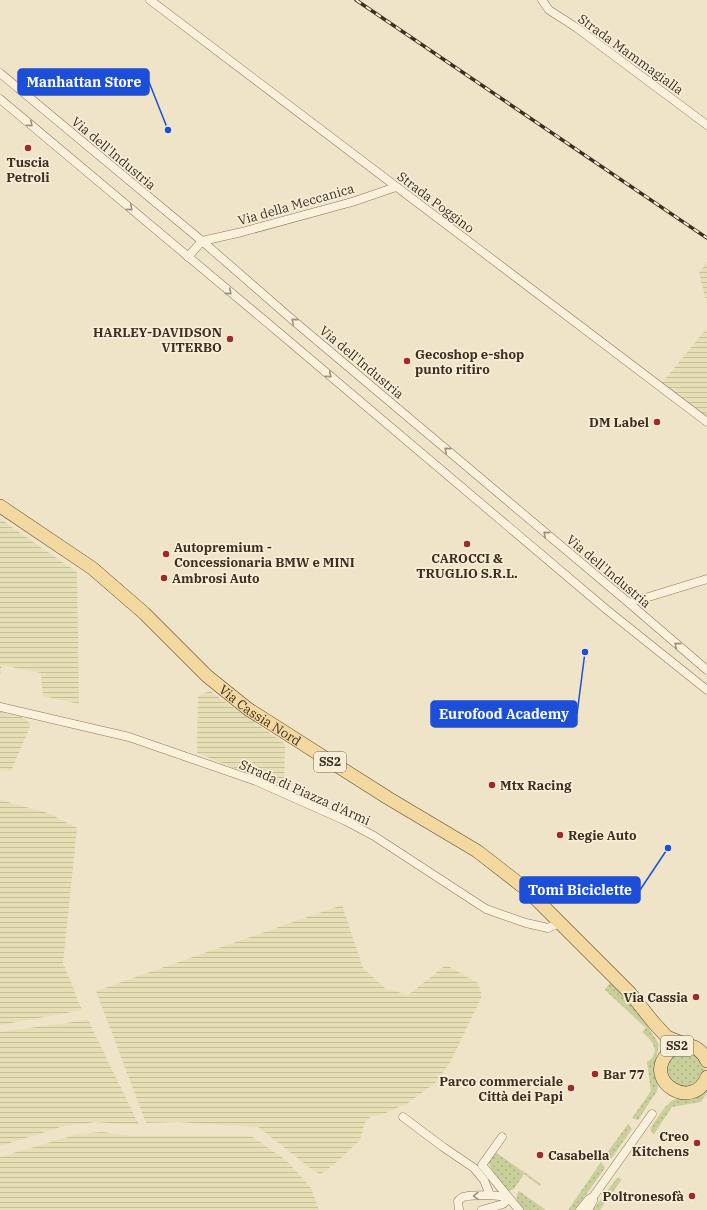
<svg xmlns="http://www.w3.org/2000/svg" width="707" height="1210" viewBox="0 0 707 1210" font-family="'IBM Plex Serif',serif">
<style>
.farmland{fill:url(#farmland-rules)}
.grass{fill:url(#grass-dots)}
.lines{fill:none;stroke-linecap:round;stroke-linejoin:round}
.street-casing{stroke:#8d765c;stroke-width:9}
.primary-casing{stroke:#5b4430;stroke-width:14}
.street{stroke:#faf1dc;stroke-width:8}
.primary{stroke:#f3d9a0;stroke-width:13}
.rail-casing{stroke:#3d2e20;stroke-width:3.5}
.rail{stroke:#f7eed8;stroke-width:2;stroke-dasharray:6;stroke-linecap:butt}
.oneway{stroke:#9c907e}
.poi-dot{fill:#9e2a2b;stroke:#f7eed8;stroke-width:1.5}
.labels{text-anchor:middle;stroke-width:3.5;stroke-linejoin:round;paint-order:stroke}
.shield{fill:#f7eed8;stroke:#756857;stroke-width:1}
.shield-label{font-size:12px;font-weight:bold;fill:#3d2e20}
.street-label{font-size:13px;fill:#3d2e20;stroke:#f7eed8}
.poi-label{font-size:13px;font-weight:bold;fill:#3d2e20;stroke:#f7eed8;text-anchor:start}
.leader{fill:none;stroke:#1d4ed8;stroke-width:1.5}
.callout-dot{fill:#1d4ed8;stroke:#f7eed8;stroke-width:1.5}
.callout{fill:#1d4ed8;stroke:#1d4ed8;stroke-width:1.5}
.callout-label{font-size:14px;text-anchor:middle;font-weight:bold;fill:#fff}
</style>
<defs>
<pattern id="farmland-rules" width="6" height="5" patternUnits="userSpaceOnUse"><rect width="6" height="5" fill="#e6deb5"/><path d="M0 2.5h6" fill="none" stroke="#c6bf9b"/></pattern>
<pattern id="grass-dots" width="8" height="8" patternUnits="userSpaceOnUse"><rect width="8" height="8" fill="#c9cf9b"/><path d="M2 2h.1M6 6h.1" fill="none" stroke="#aeb285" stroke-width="1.8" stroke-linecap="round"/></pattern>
</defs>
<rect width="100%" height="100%" fill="#f0e4c8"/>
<g class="farmland">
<polygon points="707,262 707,304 699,273"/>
<polygon points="707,328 707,417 662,383"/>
<polygon points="0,518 10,526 77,572 79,704 43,696 41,673 2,665 0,676"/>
<polygon points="210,691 285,744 284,788 197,753 198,696"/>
<polygon points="0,712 20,716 31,724 11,771 0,770"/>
<polygon points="0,800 48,813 77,828 63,963 82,1010 0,1025"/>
<polygon points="342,905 363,968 385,988 408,995 446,965 478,983 482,996 451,1061 435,1083 408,1103 386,1113 370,1117 365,1122 360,1140 338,1161 321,1174 314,1171 258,1127 177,1122 146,1123 96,991"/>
<polygon points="88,1020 139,1125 95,1122 64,1126 0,1146 0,1032"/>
<polygon points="102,1132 132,1136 251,1136 287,1161 311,1188 319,1210 0,1210 0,1157 78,1134"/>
</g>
<g class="grass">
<path d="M 613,982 L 641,1017 L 656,1039 L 659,1045 L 654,1067 L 658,1085 L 657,1091 L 638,1120 L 632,1118 L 651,1091 L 647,1062 C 662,1053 653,1041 642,1032 L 646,1028 L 605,990 L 609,984 Z"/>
<path d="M 687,1049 L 704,1063 C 707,1077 700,1080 690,1088 L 678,1088 L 665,1072 L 671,1055 Z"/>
<polygon points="707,1089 707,1093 701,1102 672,1107 654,1134 651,1132 651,1127 665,1107 673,1100"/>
<polygon points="628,1124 632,1129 611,1159 607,1159 604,1157"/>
<polygon points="495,1152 541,1184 540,1186 524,1174 514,1189 508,1191 491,1169 489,1163"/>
<polygon points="601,1162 605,1168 575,1210 568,1210"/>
<polygon points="617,1178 622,1179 600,1210 593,1210"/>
<path d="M 519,1191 L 546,1210 L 523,1210 C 518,1204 514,1199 519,1191 Z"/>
</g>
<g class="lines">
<defs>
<g id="street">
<polyline points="150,0 707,422"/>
<polyline points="542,0 549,10 577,28 707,125"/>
<polyline points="0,73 202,241 295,322 629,603 707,670"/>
<polyline points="0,99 283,336 607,610 707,690"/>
<polyline points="188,257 202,241 242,232 352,202 396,187"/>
<polyline points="629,603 707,579"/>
<polyline points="0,707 129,737 256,781 346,821 374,836 486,909 526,923 548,928 559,923"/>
<polyline points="403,1117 443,1147 474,1168 484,1180 490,1195"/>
<polyline points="502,1137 482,1165 519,1210"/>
<path d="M 459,1210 L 458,1201 C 460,1199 461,1198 463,1197 C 471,1194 501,1195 509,1198"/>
<polyline points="482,1210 503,1204 509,1198"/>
<polyline points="580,1210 589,1199 593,1197 652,1114"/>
<polyline points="588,1210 593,1201 593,1197"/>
</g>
<g id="primary">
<path id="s1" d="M 0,506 L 92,568 L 144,613 L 207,676 L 248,709 L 388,798 L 477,851 L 526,889 L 630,993 L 654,1023 L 667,1037 L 687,1045"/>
<path d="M 707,1061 C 703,1052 696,1046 686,1045 C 679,1045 671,1048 667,1054 C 643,1082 693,1112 707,1077"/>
</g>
</defs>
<use href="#street" class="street-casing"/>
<use href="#primary" class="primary-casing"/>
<use href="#street" class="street"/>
<use href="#primary" class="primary"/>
<defs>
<polyline id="rail" points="356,0 707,238"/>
</defs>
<use href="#rail" class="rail-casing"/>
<use href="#rail" class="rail"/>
</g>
<defs><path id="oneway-chevron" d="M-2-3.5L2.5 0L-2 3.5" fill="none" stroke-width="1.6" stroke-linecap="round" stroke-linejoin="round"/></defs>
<g class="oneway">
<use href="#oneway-chevron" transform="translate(30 124) rotate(40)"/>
<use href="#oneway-chevron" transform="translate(130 208) rotate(40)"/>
<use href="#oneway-chevron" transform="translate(229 292) rotate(40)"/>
<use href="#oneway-chevron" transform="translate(294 321) rotate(-139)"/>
<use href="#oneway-chevron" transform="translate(329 375) rotate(40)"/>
<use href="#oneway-chevron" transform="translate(447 450) rotate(-140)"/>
<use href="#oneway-chevron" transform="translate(546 534) rotate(-140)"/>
<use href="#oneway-chevron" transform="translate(677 645) rotate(-139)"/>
<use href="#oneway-chevron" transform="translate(476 1196) rotate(178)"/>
</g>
<g class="poi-dot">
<circle cx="28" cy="148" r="4"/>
<circle cx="230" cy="339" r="4"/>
<circle cx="407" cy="361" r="4"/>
<circle cx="657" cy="422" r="4"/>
<circle cx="467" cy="544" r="4"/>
<circle cx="166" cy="554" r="4"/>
<circle cx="164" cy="578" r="4"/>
<circle cx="492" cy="785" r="4"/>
<circle cx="560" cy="835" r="4"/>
<circle cx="696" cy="997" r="4"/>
<circle cx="595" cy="1074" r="4"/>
<circle cx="571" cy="1088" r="4"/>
<circle cx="697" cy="1143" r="4"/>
<circle cx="540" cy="1155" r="4"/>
<circle cx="692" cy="1196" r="4"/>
</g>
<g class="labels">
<g class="shield">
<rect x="314" y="752" width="32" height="20" rx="3"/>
<rect x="661" y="1036" width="32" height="20" rx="3"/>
</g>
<g class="shield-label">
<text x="330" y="766">SS2</text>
<text x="677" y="1050">SS2</text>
</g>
<g class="street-label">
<text transform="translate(631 54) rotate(36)" y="5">Strada Mammagialla</text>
<text transform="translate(114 153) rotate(40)" y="5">Via dell'Industria</text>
<text transform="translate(436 202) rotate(37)" y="5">Strada Poggino</text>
<text transform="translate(296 204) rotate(-16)" y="5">Via della Meccanica</text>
<text transform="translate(362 362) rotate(40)" y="5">Via dell'Industria</text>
<text transform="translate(609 571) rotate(40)" y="5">Via dell'Industria</text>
<text dy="5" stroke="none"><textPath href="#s1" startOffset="335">Via Cassia Nord</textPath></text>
<text transform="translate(305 792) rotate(24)" y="5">Strada di Piazza d'Armi</text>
</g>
<g class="poi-label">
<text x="28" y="167" text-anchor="middle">Tuscia<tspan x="28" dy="15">Petroli</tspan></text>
<text x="222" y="337" text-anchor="end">HARLEY-DAVIDSON<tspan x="222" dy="15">VITERBO</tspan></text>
<text x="415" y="359">Gecoshop e-shop<tspan x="415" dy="15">punto ritiro</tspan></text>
<text x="649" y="427" text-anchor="end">DM Label</text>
<text x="174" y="552">Autopremium -<tspan x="174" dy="15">Concessionaria BMW e MINI</tspan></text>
<text x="467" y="563" text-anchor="middle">CAROCCI &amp;<tspan x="467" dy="15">TRUGLIO S.R.L.</tspan></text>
<text x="172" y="583">Ambrosi Auto</text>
<text x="500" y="790">Mtx Racing</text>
<text x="568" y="840">Regie Auto</text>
<text x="688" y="1002" text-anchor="end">Via Cassia</text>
<text x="603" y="1079">Bar 77</text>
<text x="563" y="1086" text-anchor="end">Parco commerciale<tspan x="563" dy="15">Città dei Papi</tspan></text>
<text x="689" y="1141" text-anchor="end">Creo<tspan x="689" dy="15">Kitchens</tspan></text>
<text x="548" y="1160">Casabella</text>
<text x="684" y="1201" text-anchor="end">Poltronesofà</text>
</g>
</g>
<path class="leader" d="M168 130L149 82M585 652L577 714M668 848L640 890"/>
<g class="callout-dot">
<circle cx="168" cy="130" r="4"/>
<circle cx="585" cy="652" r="4"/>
<circle cx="668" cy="848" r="4"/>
</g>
<g class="callout">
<rect x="18" y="69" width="131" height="26" rx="4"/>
<rect x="431" y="701" width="146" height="26" rx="4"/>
<rect x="520" y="877" width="120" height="26" rx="4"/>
</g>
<g class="callout-label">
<text x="84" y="87">Manhattan Store</text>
<text x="504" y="719">Eurofood Academy</text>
<text x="580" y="895">Tomi Biciclette</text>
</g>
</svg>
